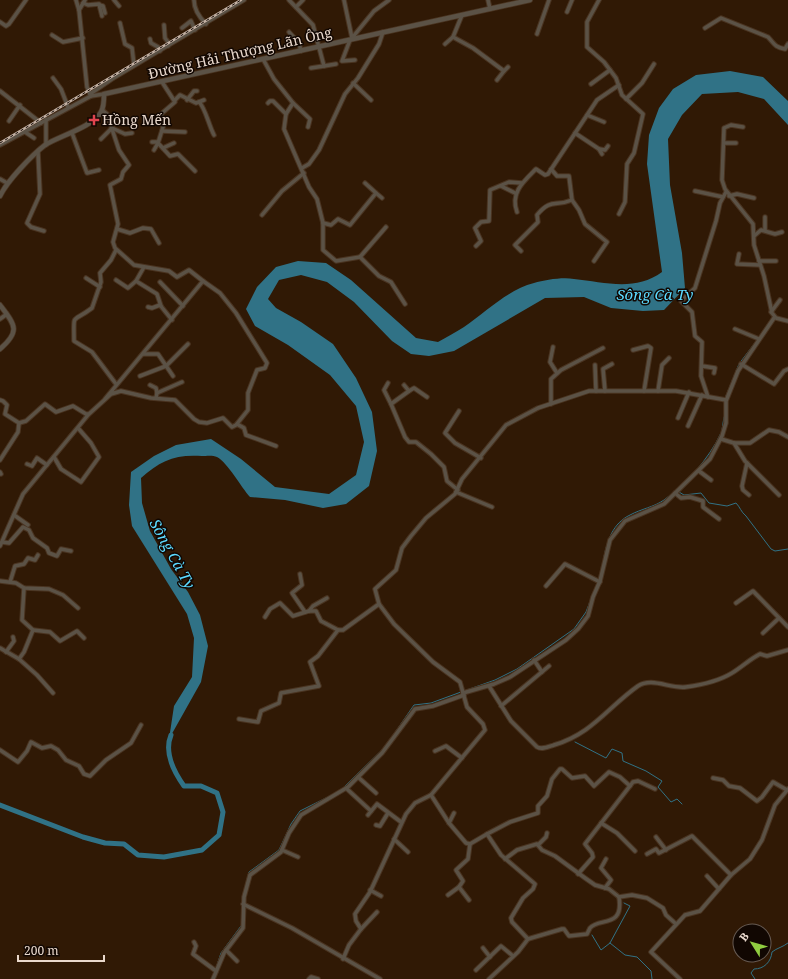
<svg xmlns="http://www.w3.org/2000/svg" width="788" height="979" viewBox="0 0 788 979" font-family="'Noto Serif',serif">
<style>
.water{fill:#307286}
.lines{fill:none;stroke-linecap:round;stroke-linejoin:round}
.stream{stroke:#307286;stroke-width:1}
.river{stroke:#307286;stroke-width:5}
.minor-casing{stroke:#4a3421;stroke-width:5.5}
.tertiary-casing{stroke:#4a3421;stroke-width:6}
.minor{stroke:#5b5246;stroke-width:3.5}
.tertiary{stroke:#5b5246;stroke-width:4.5}
.rail-casing{stroke:#c2b0a3;stroke-width:2.5}
.rail{stroke:#110702;stroke-width:1;stroke-dasharray:3;stroke-linecap:butt}
.health-dot{fill:#e0444e;stroke:#110702;stroke-width:1.5}
.labels{text-anchor:middle;stroke-width:3;stroke-linejoin:round;paint-order:stroke}
.street-label{font-size:14px;fill:#e9d8cc;stroke:#110702}
.poi-label{font-size:14px;fill:#e9d8cc;stroke:#110702;text-anchor:start}
.water-label{font-size:15px;font-style:italic;fill:#5cdaff;stroke:#110702}
</style>
<rect width="100%" height="100%" fill="#301905"/>
<path class="water" d="M 730,71 L 763,77 L 788,101 L 788,125 L 764,99 L 738,92 L 702,94 L 682,115 L 668,139 L 670,185 L 682,253 L 685,288 L 664,310 L 643,311 L 611,308 L 584,297 L 545,298 L 454,351 L 429,356 L 411,354 L 392,341 L 354,302 L 327,282 L 301,275 L 279,280 L 268,299 L 276,308 L 301,322 L 333,344 L 356,378 L 372,412 L 377,451 L 369,486 L 346,504 L 323,508 L 285,500 L 250,497 C 241,487 228,463 217,457 C 213,455 206,456 202,456 C 175,454 160,461 141,478 L 142,503 L 150,531 L 171,569 L 188,592 L 200,615 L 208,646 L 201,682 L 169,739 L 174,706 L 192,677 L 194,638 L 187,614 L 132,526 L 129,505 L 131,472 L 154,456 L 176,445 L 211,439 L 241,459 L 275,487 L 329,494 L 356,475 L 364,442 L 356,406 L 330,375 L 288,345 L 255,326 L 246,309 L 257,287 L 276,267 L 298,261 L 326,263 L 351,280 L 416,338 L 438,342 C 447,337 456,332 464,327 C 486,312 507,290 534,283 C 545,280 562,277 574,279 C 604,282 635,292 662,272 L 647,164 L 649,135 L 659,108 L 673,89 L 696,75 Z"/>
<g class="lines">
<g class="stream">
<polyline points="726,396 739,364 757,340"/>
<polyline points="722,430 724,417"/>
<path d="M 679,492 L 684,495 L 701,493 L 709,503 L 727,506 L 736,503 C 740,507 741,512 746,516 L 771,549 L 775,551 L 788,549"/>
<path d="M 604,557 C 607,541 613,523 630,515 C 641,509 654,507 664,500 C 687,483 709,459 721,433"/>
<polyline points="464,691 495,680 517,669 574,629 586,612 594,591"/>
<polyline points="575,742 606,758 612,749 622,753 623,761 646,771 662,781 658,787 671,802 677,799 682,804"/>
<polyline points="343,788 385,747 414,705 431,703 461,692"/>
<polyline points="243,895 249,872 279,850 291,824 300,811 330,796"/>
<polyline points="592,935 601,950 610,943 630,906 624,903"/>
<polyline points="610,943 625,955 637,957 651,971 652,979"/>
<polyline points="217,965 221,953 241,926"/>
<path d="M 755,979 L 751,973 L 754,969 C 764,969 771,962 772,952 C 777,948 783,947 788,943"/>
</g>
<path class="river" d="M 0,805 L 83,837 L 105,843 L 124,844 L 138,855 L 164,857 L 202,850 L 219,835 L 223,812 L 217,793 L 201,786 L 184,786 C 174,772 164,752 171,735"/>
<defs>
<g id="minor">
<polyline points="76,0 79,10"/>
<polyline points="85,0 79,10 87,87 91,96"/>
<polyline points="114,0 119,6"/>
<path d="M 194,0 C 194,9 199,17 206,24"/>
<polyline points="289,0 313,25 324,66 311,68"/>
<polyline points="344,0 352,38"/>
<polyline points="488,0 490,9"/>
<polyline points="599,0 587,22 587,47 604,62 616,78 622,95 643,114 634,153 627,164 625,202 619,214"/>
<polyline points="83,3 88,5 99,4 102,16"/>
<polyline points="99,5 103,6 105,13"/>
<polyline points="296,7 303,0"/>
<polyline points="567,12 572,0"/>
<polyline points="462,15 453,37 473,48 504,71 508,67"/>
<polyline points="0,22 6,26 9,24 26,0"/>
<polyline points="120,23 125,44 132,48 134,65"/>
<polyline points="164,25 165,38 168,42 168,46"/>
<polyline points="182,28 191,21 195,30"/>
<path d="M 705,28 L 721,18 L 768,37 C 774,43 774,47 785,49 L 788,44"/>
<polyline points="289,32 299,43 301,51"/>
<polyline points="537,34 549,0"/>
<polyline points="52,35 63,42 83,38"/>
<polyline points="352,38 374,11 389,0"/>
<polyline points="150,39 151,43 158,47 160,51"/>
<polyline points="350,40 342,61 355,60"/>
<polyline points="445,44 453,37"/>
<polyline points="263,59 274,79 293,103 286,114 284,129 309,187 317,199 323,223 323,250 336,261 360,257 379,276 391,282 405,304"/>
<polyline points="324,66 336,64"/>
<polyline points="53,78 61,89 68,107"/>
<polyline points="497,80 504,71"/>
<polyline points="162,82 175,102 161,114 164,124 158,143 170,156 178,154 195,171"/>
<polyline points="353,83 371,100"/>
<polyline points="591,84 610,70"/>
<polyline points="0,91 41,123"/>
<polyline points="90,94 112,79 244,0"/>
<polyline points="626,99 642,83 654,64"/>
<polyline points="175,100 180,95 196,103 204,100"/>
<polyline points="187,100 194,91 197,91"/>
<path d="M 199,102 C 205,107 209,126 214,135"/>
<polyline points="268,103 270,101 273,101 286,114"/>
<polyline points="293,103 310,119 308,127"/>
<polyline points="102,110 107,114 119,150 129,165 123,172 121,179 110,185 118,224 113,242 115,248 134,265 169,271 177,277 189,270 203,281"/>
<polyline points="587,115 604,122"/>
<polyline points="9,121 20,105"/>
<polyline points="743,127 731,125 724,128 722,180 725,189 753,224 754,245 764,276 772,313 776,318 788,321"/>
<polyline points="112,128 125,134 132,133"/>
<polyline points="162,131 185,132"/>
<polyline points="25,132 34,138"/>
<polyline points="72,133 87,173 99,170"/>
<polyline points="575,133 599,149 602,154"/>
<polyline points="101,139 111,129"/>
<polyline points="152,142 158,142"/>
<polyline points="724,143 736,143"/>
<polyline points="0,145 91,96 104,94"/>
<polyline points="46,145 46,119"/>
<polyline points="163,148 174,143"/>
<polyline points="599,149 605,150 608,146"/>
<polyline points="154,150 158,143"/>
<polyline points="38,152 40,194 27,223 31,227 44,231"/>
<polyline points="302,168 309,164 319,150 345,94 358,78 379,44 383,32"/>
<polyline points="551,169 557,176 569,176 572,200 579,210 585,224 607,242 594,261"/>
<polyline points="0,179 7,183"/>
<polyline points="501,186 515,193"/>
<polyline points="695,191 723,197"/>
<polyline points="376,193 382,198"/>
<polyline points="729,196 737,194 754,198"/>
<path d="M 517,212 C 510,193 523,182 536,169 L 545,175 L 548,174 L 597,100 L 619,85"/>
<polyline points="262,215 282,191 304,173"/>
<polyline points="765,217 765,230"/>
<polyline points="323,223 331,225 338,219 350,225 376,193 365,183"/>
<polyline points="117,229 130,233 143,228 151,229 159,243"/>
<polyline points="754,236 761,230 775,234 782,232"/>
<polyline points="476,246 481,241 475,228 481,222 489,221 490,190 509,182 522,183"/>
<path d="M 116,250 L 111,260 L 100,273 L 101,282 L 92,308 C 71,324 74,311 74,341 L 92,352 L 116,384"/>
<path d="M 521,251 L 515,245 L 538,222 L 537,215 C 551,198 555,207 572,200"/>
<polyline points="739,254 737,264 760,265"/>
<polyline points="360,257 386,227"/>
<polyline points="759,261 776,261"/>
<polyline points="144,267 136,281 157,294 161,306"/>
<polyline points="86,278 100,287"/>
<polyline points="116,280 128,288 136,281"/>
<polyline points="160,282 183,306"/>
<polyline points="148,307 152,308 160,305 172,320"/>
<polyline points="771,312 780,300"/>
<polyline points="0,319 7,314"/>
<polyline points="735,329 759,339"/>
<polyline points="553,347 550,362 557,373"/>
<polyline points="633,350 648,346 651,348 644,391"/>
<polyline points="143,354 158,354 173,376"/>
<polyline points="741,364 774,384 784,371 788,369"/>
<polyline points="595,365 596,391"/>
<polyline points="702,366 715,368 714,373"/>
<polyline points="140,376 166,366 188,344"/>
<polyline points="388,383 384,390 391,404"/>
<polyline points="150,385 156,388 157,393"/>
<polyline points="404,385 409,391 391,404 405,437 409,442 416,442 431,454 444,467 447,481 458,490"/>
<polyline points="409,391 414,388 427,397"/>
<polyline points="605,391 603,369 612,364"/>
<polyline points="658,391 662,365 669,358"/>
<polyline points="708,397 701,376 702,342 695,336 692,312 681,301 695,288 716,221 720,203 726,192"/>
<polyline points="156,398 157,393 182,382"/>
<polyline points="0,400 3,401 7,405 5,414 19,423 26,421 45,404 56,412 73,406 86,414 89,414 111,394 121,391 151,398 175,400 194,419 199,422 207,423 223,418 232,427 236,425 248,410 248,393 257,370 265,368 267,363 236,313 220,293 203,281 105,399"/>
<polyline points="551,404 551,379 561,370 603,348"/>
<polyline points="459,411 445,433 455,443 481,458"/>
<polyline points="678,418 689,392"/>
<polyline points="237,424 244,428 246,435 276,446"/>
<polyline points="688,426 702,395"/>
<polyline points="721,439 734,443 745,461 779,495"/>
<polyline points="734,443 750,443 769,430 779,432 788,437"/>
<polyline points="54,457 61,469 81,482 99,457 91,443 78,428"/>
<polyline points="0,460 18,432 19,423"/>
<polyline points="747,463 742,486 743,490 749,495"/>
<polyline points="27,464 32,466 37,458 47,465"/>
<polyline points="699,471 711,480"/>
<polyline points="0,472 1,474"/>
<polyline points="456,492 492,507"/>
<polyline points="675,493 681,498 690,497 703,501 703,507 719,519"/>
<polyline points="14,515 28,525"/>
<polyline points="2,542 9,543 23,527 29,530 33,538 47,548 49,553 57,556 61,549 71,551"/>
<polyline points="0,546 23,494 88,415"/>
<polyline points="300,574 302,585 292,593 305,612"/>
<polyline points="0,581 16,583 24,588 49,589 63,595 78,608"/>
<polyline points="10,582 15,566 24,564 28,558 35,560 38,555"/>
<polyline points="546,586 565,564 600,582"/>
<polyline points="736,603 753,591 788,627"/>
<polyline points="309,611 313,606 327,598"/>
<polyline points="265,617 270,609 280,603 293,616 309,611 316,611 321,621 338,630 343,630 379,604"/>
<polyline points="33,630 50,632 60,641 77,631 84,638"/>
<polyline points="763,633 779,618"/>
<polyline points="0,648 19,659 37,675 53,693"/>
<polyline points="6,652 14,641 13,637"/>
<polyline points="19,659 24,652 33,630 22,620 24,588"/>
<polyline points="534,660 542,672"/>
<path d="M 489,686 L 511,721 L 537,747 C 542,750 548,747 554,745 C 592,734 608,707 638,686 C 652,677 670,689 686,687 C 701,685 719,681 732,673 C 742,667 750,659 760,654 L 767,656 L 788,650"/>
<polyline points="463,693 494,684 510,677 566,640 578,629 588,616 593,597 600,581 610,540 625,521 664,504 710,459 722,436 726,423 726,401 738,371 774,318"/>
<polyline points="501,706 549,666"/>
<polyline points="239,719 258,722 261,711 279,703 281,693 319,686 310,662 318,656 338,630"/>
<polyline points="0,750 18,762 27,751 31,742 42,748 51,746 58,750 66,760 79,766 84,774 90,776 106,760 131,743 141,725"/>
<polyline points="435,751 446,746 462,758"/>
<polyline points="358,777 376,793"/>
<polyline points="713,778 723,780 729,786 740,788 757,801 762,797 773,782 787,790"/>
<polyline points="347,789 371,811"/>
<polyline points="431,795 449,823 466,843 470,844 487,834 501,855 535,884 533,889 523,898 511,918 512,922 528,939"/>
<polyline points="368,815 377,804 401,822"/>
<polyline points="449,823 454,813"/>
<polyline points="601,823 617,833 635,851"/>
<polyline points="376,825 380,826 388,813"/>
<polyline points="487,834 510,822 538,813 538,806 547,796 552,779 560,769 562,769 572,778 585,776 594,786 609,772 620,777 630,786"/>
<polyline points="656,837 666,850"/>
<polyline points="394,839 408,852"/>
<polyline points="538,845 546,837 547,833"/>
<polyline points="282,850 298,857"/>
<polyline points="647,854 656,849 659,853 692,836 731,875"/>
<polyline points="505,859 517,850 537,844 542,850 555,856 585,878 595,885 609,889 619,897 632,895 647,898 663,908 666,915 676,924"/>
<polyline points="578,874 593,857 592,853 585,844 633,782 638,781 655,789"/>
<polyline points="707,876 719,889"/>
<polyline points="459,887 469,900"/>
<polyline points="605,888 611,880 601,868 606,859"/>
<polyline points="370,890 381,896"/>
<polyline points="448,895 459,887 463,881 456,870 468,859 470,844"/>
<polyline points="243,904 292,928 380,979"/>
<polyline points="361,929 377,912"/>
<polyline points="194,942 196,946 193,954 216,971"/>
<polyline points="483,948 490,957"/>
<polyline points="226,950 237,961"/>
<polyline points="343,959 349,945 361,929 356,921 355,914 370,892 406,814 415,803 431,795 485,730 483,724 467,707 460,682 433,662 394,624 379,604 375,589 396,570 402,548 411,536 426,518 455,494 462,479 506,425 538,408 589,391 676,391 726,400"/>
<polyline points="476,970 501,946 513,956"/>
<polyline points="213,979 224,953 243,928 244,897 250,875 281,852 289,833 301,815 348,787 382,753 415,709 433,706 464,695"/>
<polyline points="309,979 311,977 318,979"/>
<path d="M 489,979 L 518,952 L 528,939 L 562,929 L 564,929 L 569,936 L 587,934 C 588,932 589,930 590,928 C 599,917 624,929 619,897"/>
<polyline points="680,979 651,952 685,915 700,911 731,875 750,859 762,840 775,805 788,789"/>
</g>
<g id="tertiary">
<path d="M 0,196 C 7,181 32,155 45,145 C 59,136 93,127 101,112 C 104,107 104,100 104,94 L 530,0"/>
<path d="M 0,305 C 15,325 21,331 0,349"/>
</g>
</defs>
<use href="#minor" class="minor-casing"/>
<use href="#tertiary" class="tertiary-casing"/>
<use href="#minor" class="minor"/>
<use href="#tertiary" class="tertiary"/>
<defs>
<polyline id="rail" points="0,143 241,0"/>
</defs>
<use href="#rail" class="rail-casing"/>
<use href="#rail" class="rail"/>
</g>
<path class="health-dot" d="M92 114h4v4h4v4h-4v4h-4v-4h-4v-4h4z"/>
<g class="labels">
<g class="street-label">
<text transform="translate(240 53) rotate(-13)" y="5">Đường Hải Thượng Lãn Ông</text>
</g>
<g class="poi-label">
<text x="102" y="125">Hồng Mến</text>
</g>
<g class="water-label">
<text x="655" y="300">Sông Cà Ty</text>
<text transform="translate(172 554) rotate(61)" y="5">Sông Cà Ty</text>
</g>
</g>
<g transform="translate(752 943) rotate(307)"><circle r="19" fill="#110702" stroke="#675b53"/>
<path d="M0-3L7 15L0 10L-7 15Z" fill="#90cd40"/>
<text y="-6" font-size="11" font-weight="bold" text-anchor="middle" fill="#e9d8cc">B</text>
</g>
<path d="M18 955v6h86v-6" fill="none" stroke="#e9d8cc" stroke-width="2"/>
<text x="24" y="955" font-size="12" fill="#e9d8cc" stroke="#110702" stroke-width="3" paint-order="stroke">200 m</text>
</svg>
